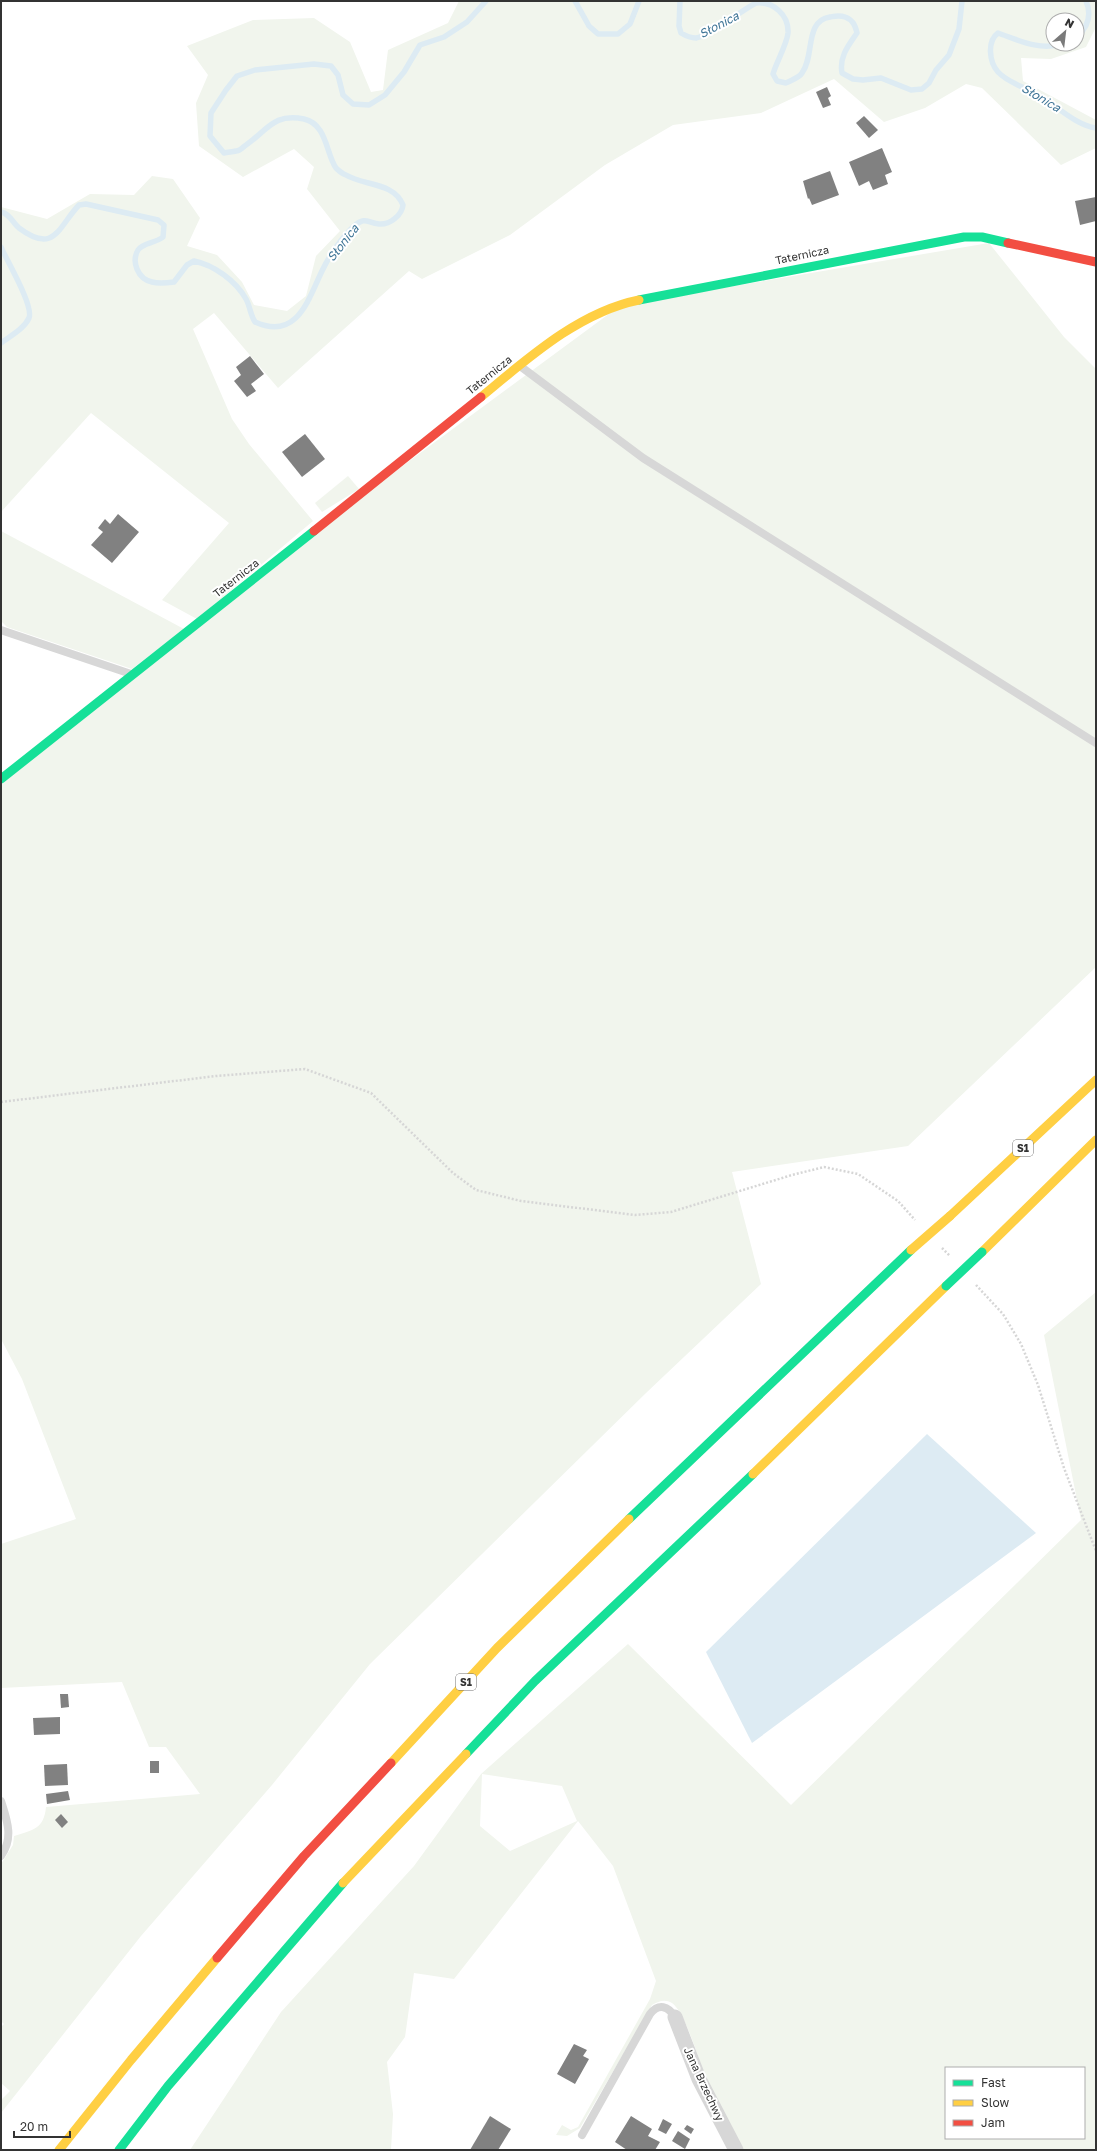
<svg xmlns="http://www.w3.org/2000/svg" width="1097" height="2151" viewBox="0 0 1097 2151" font-family="'Golos Text',sans-serif">
<style>
.green{fill:#f1f5ed;fill-rule:evenodd}
.water{fill:#ddebf3}
.lines{fill:none;stroke-linecap:round;stroke-linejoin:round}
.stream{stroke:#ddebf3;stroke-width:5.5}
.building{fill:#818181}
.path{stroke:#d6d6d6;stroke-width:2.5;stroke-dasharray:2 2;stroke-linecap:butt}
.lane{stroke:#d7d7d7;stroke-width:8}
.street{stroke:#d7d7d7;stroke-width:15}
.fast{stroke:#16e098;stroke-width:9}
.slow{stroke:#ffcf43;stroke-width:9}
.jam{stroke:#f24e42;stroke-width:9}
.fast-bridge{stroke:#16e098;stroke-width:9}
.slow-bridge{stroke:#ffcf43;stroke-width:9}
.labels{text-anchor:middle;stroke-width:4;stroke-linejoin:round;paint-order:stroke}
.shield{fill:#fff;stroke:#707070;stroke-width:1}
.shield-label{font-size:10px;font-weight:bold;fill:#333}
.street-label{font-size:11px;fill:#333;stroke:#fff}
.water-label{font-size:12px;font-style:italic;fill:#3f7597;stroke:#fff}
</style>
<rect width="100%" height="100%" fill="#fff"/>
<g class="green">
<path d="M 459,1 L 1095,1 L 1096,27 L 1086,47 L 1051,59 L 1021,58 L 1023,81 L 1096,120 L 1096,148 L 1061,165 L 982,88 L 966,84 L 925,108 L 884,122 L 834,79 L 761,113 L 673,125 L 605,165 L 510,235 L 422,279 L 409,271 L 278,388 L 214,313 L 193,329 L 232,419 L 249,444 L 313,521 L 197,619 L 162,600 L 229,523 L 91,413 L 1,512 L 1,207 L 47,219 L 90,194 L 134,195 L 152,176 L 173,179 L 200,218 L 187,246 L 217,255 L 242,282 L 254,305 L 287,311 L 306,296 L 316,256 L 340,231 L 307,189 L 314,167 L 294,149 L 243,177 L 199,146 L 196,103 L 208,75 L 187,46 L 253,20 L 314,18 L 350,42 L 371,92 L 383,90 L 388,50 L 448,23 ZM 1053,20 L 1077,20 L 1077,44 L 1053,44 Z"/>
<path d="M 989,243 L 1064,337 L 1096,369 L 1096,967 L 908,1146 L 732,1172 L 761,1284 L 646,1393 L 370,1664 L 272,1785 L 141,1936 L 1,2113 L 1,2100 L 10,2091 L 1,2083 L 1,2027 L 4,2024 L 1,2021 L 1,1864 L 13,1845 L 14,1836 C 33,1830 44,1829 46,1807 L 200,1794 L 166,1747 L 149,1747 L 122,1682 L 1,1688 L 1,1544 L 76,1519 L 22,1379 L 1,1339 L 1,784 L 370,490 L 621,305 Z"/>
<polygon points="348,476 359,489 322,512 315,503"/>
<polygon points="1,531 184,629 132,669 7,627 1,621"/>
<path d="M 1096,1292 L 1096,2150 L 743,2150 C 730,2125 716,2101 705,2076 C 699,2060 685,2012 672,2003 C 665,1999 659,2001 652,2005 L 580,2128 L 567,2136 L 556,2135 L 562,2125 L 571,2130 L 578,2127 L 650,1999 L 656,1981 L 613,1866 L 578,1821 L 454,1979 L 414,1973 L 405,2037 L 387,2062 L 393,2114 L 391,2150 L 190,2150 L 281,2012 L 414,1866 L 481,1774 L 628,1644 L 791,1805 L 1081,1520 L 1044,1335 ZM 482,1774 L 562,1786 L 577,1821 L 510,1851 L 480,1826 ZM 946,2068 L 1084,2068 L 1084,2138 L 946,2138 Z"/>
</g>
<polygon class="water" points="927,1434 1036,1533 752,1743 706,1652"/>
<g class="lines">
<g class="stream">
<polyline points="575,1 589,26 598,34 618,34 630,24 639,1"/>
<path d="M 680,1 L 679,26 L 681,33 C 686,36 690,38 696,38 C 712,35 740,11 756,3 C 773,1 789,15 788,33 C 787,44 776,63 773,74 L 777,81 L 786,83 C 791,80 799,78 802,73 C 815,56 804,21 830,17 C 836,16 839,15 845,17 C 853,20 855,25 857,33 C 848,46 839,57 842,73 L 853,79 L 863,80 L 881,78 L 911,90 L 922,89 L 929,83 L 936,70 L 949,55 L 959,29 L 962,1"/>
<path d="M 1077,37 C 1088,27 1092,15 1086,1"/>
<path d="M 1061,44 C 1040,51 1018,40 998,33 C 987,41 989,62 998,72 C 1008,83 1025,87 1038,95 C 1056,105 1075,125 1096,128"/>
<path d="M 1,212 C 9,213 13,223 19,228 C 55,255 58,227 79,205 L 86,204 L 158,220 L 164,225 L 163,237 C 156,243 142,243 138,250 C 131,262 138,279 152,282 C 159,284 167,283 174,282 L 187,265 L 194,261 C 214,265 236,281 246,299 C 250,306 250,314 255,322 C 297,341 308,300 322,271 C 329,256 342,237 354,226 C 366,216 367,223 379,224 C 390,225 402,215 403,205 C 394,182 364,186 346,175 C 343,174 338,170 336,168 C 326,154 327,124 304,119 C 273,113 268,130 246,145 C 243,147 240,151 236,151 C 232,152 228,152 224,153 L 210,136 L 211,113 L 226,90 L 237,76 L 255,70 L 314,64 L 331,66 L 338,75 L 343,95 L 353,104 L 369,105 L 385,95 L 404,72 L 420,45 L 444,37 L 467,22 L 486,1"/>
<path d="M 1,247 C 7,261 34,306 29,318 C 24,329 10,336 1,343"/>
</g>
</g>
<g class="building">
<polygon points="827,87 831,96 828,98 831,105 823,108 816,92"/>
<polygon points="864,116 878,130 869,138 856,123"/>
<polygon points="882,148 892,172 885,175 888,184 873,190 869,181 859,186 849,162"/>
<polygon points="830,171 839,195 812,205 809,198 808,199 803,181"/>
<polygon points="1096,197 1096,221 1080,225 1075,201"/>
<polygon points="250,356 264,374 251,384 256,391 247,397 234,381 241,375 236,367"/>
<polygon points="305,434 325,459 302,477 282,452"/>
<polygon points="118,514 139,532 112,563 91,545 103,532 98,528 105,519 110,524"/>
<polygon points="60,1694 68,1694 69,1707 61,1708"/>
<polygon points="60,1717 60,1734 34,1735 33,1718"/>
<rect x="150" y="1761" width="9" height="12"/>
<polygon points="67,1764 68,1785 45,1786 44,1765"/>
<polygon points="68,1791 70,1800 47,1804 46,1794"/>
<polygon points="61,1814 68,1822 62,1828 55,1820"/>
<polygon points="574,2044 587,2050 583,2056 589,2059 575,2084 557,2074"/>
<polygon points="490,2116 511,2129 498,2150 470,2150"/>
<polygon points="631,2116 652,2129 648,2136 660,2142 655,2150 627,2150 615,2142"/>
<polygon points="663,2119 672,2124 666,2134 658,2130"/>
<polygon points="687,2125 694,2129 691,2134 684,2129"/>
<polygon points="678,2131 690,2139 685,2149 672,2141"/>
</g>
<g class="lines">
<g class="path">
<polyline points="1,1102 216,1076 305,1069 371,1093 453,1173 476,1190 521,1201 635,1215 671,1212 792,1175 824,1167 858,1174 898,1201 915,1220"/>
<polyline points="942,1248 950,1256"/>
<polyline points="976,1285 1003,1314 1021,1344 1038,1385 1064,1468 1096,1551"/>
</g>
<g class="lane">
<polyline points="520,366 643,458 1096,743"/>
<polyline points="1,630 131,674"/>
<path d="M 1,1801 C 7,1820 14,1838 1,1856"/>
<path d="M 582,2135 L 650,2014 C 659,2003 668,2006 675,2017"/>
</g>
<polyline class="street" points="675,2017 699,2079 736,2150"/>
<g class="fast">
<polyline points="639,300 964,237 982,237 1008,243"/>
<polyline points="1,779 314,531"/>
<polyline points="629,1519 911,1250"/>
<polyline points="466,1754 535,1681 753,1474"/>
<polyline points="119,2150 168,2086 343,1883"/>
</g>
<g class="slow">
<path d="M 481,397 C 527,359 579,312 639,300"/>
<polyline points="950,1216 1096,1080"/>
<polyline points="982,1252 1096,1140"/>
<polyline points="753,1474 946,1286"/>
<polyline points="391,1763 497,1648 629,1519"/>
<polyline points="343,1883 466,1754"/>
<polyline points="59,2150 131,2060 217,1958"/>
</g>
<g class="jam">
<polyline points="1008,243 1096,262"/>
<polyline points="314,531 481,397"/>
<polyline points="217,1958 304,1856 391,1763"/>
</g>
<polyline class="fast-bridge" points="946,1286 982,1252"/>
<polyline class="slow-bridge" points="911,1250 950,1216"/>
</g>
<g class="labels">
<g class="shield">
<rect x="1013" y="1140" width="20" height="16" rx="3"/>
<rect x="456" y="1674" width="20" height="16" rx="3"/>
</g>
<g class="shield-label">
<text x="1023" y="1152">S1</text>
<text x="466" y="1686">S1</text>
</g>
<g class="street-label">
<text transform="translate(802 255) rotate(-12)" y="4">Taternicza</text>
<text transform="translate(489 375) rotate(-39)" y="4">Taternicza</text>
<text transform="translate(236 578) rotate(-38)" y="4">Taternicza</text>
<text transform="translate(704 2084) rotate(65)" y="4">Jana Brzechwy</text>
</g>
<g class="water-label">
<text transform="translate(719 25) rotate(-28)" y="4">Słonica</text>
<text transform="translate(1041 98) rotate(31)" y="4">Słonica</text>
<text transform="translate(343 243) rotate(-52)" y="4">Słonica</text>
</g>
</g>
<rect width="1097" height="2151" fill="none" stroke="#333333" stroke-width="4"/>
<rect x="945" y="2067" width="140" height="72" fill="#ffffff" stroke="#adadad"/>
<rect x="953" y="2080" width="20" height="6" fill="#16e098" stroke="#adadad"/>
<text x="981" y="2087" font-size="12" fill="#333333">Fast</text>
<rect x="953" y="2100" width="20" height="6" fill="#ffcf43" stroke="#adadad"/>
<text x="981" y="2107" font-size="12" fill="#333333">Slow</text>
<rect x="953" y="2120" width="20" height="6" fill="#f24e42" stroke="#adadad"/>
<text x="981" y="2127" font-size="12" fill="#333333">Jam</text>
<g transform="translate(1065 32) rotate(28)"><circle r="19" fill="#ffffff" stroke="#adadad"/>
<path d="M0-3L7 15L0 10L-7 15Z" fill="#7a7a7a"/>
<text y="-6" font-size="11" font-weight="bold" text-anchor="middle" fill="#333333">N</text>
</g>
<path d="M14 2131v6h56v-6" fill="none" stroke="#333333" stroke-width="2"/>
<text x="20" y="2131" font-size="12" fill="#333333" stroke="#ffffff" stroke-width="3" paint-order="stroke">20 m</text>
</svg>
